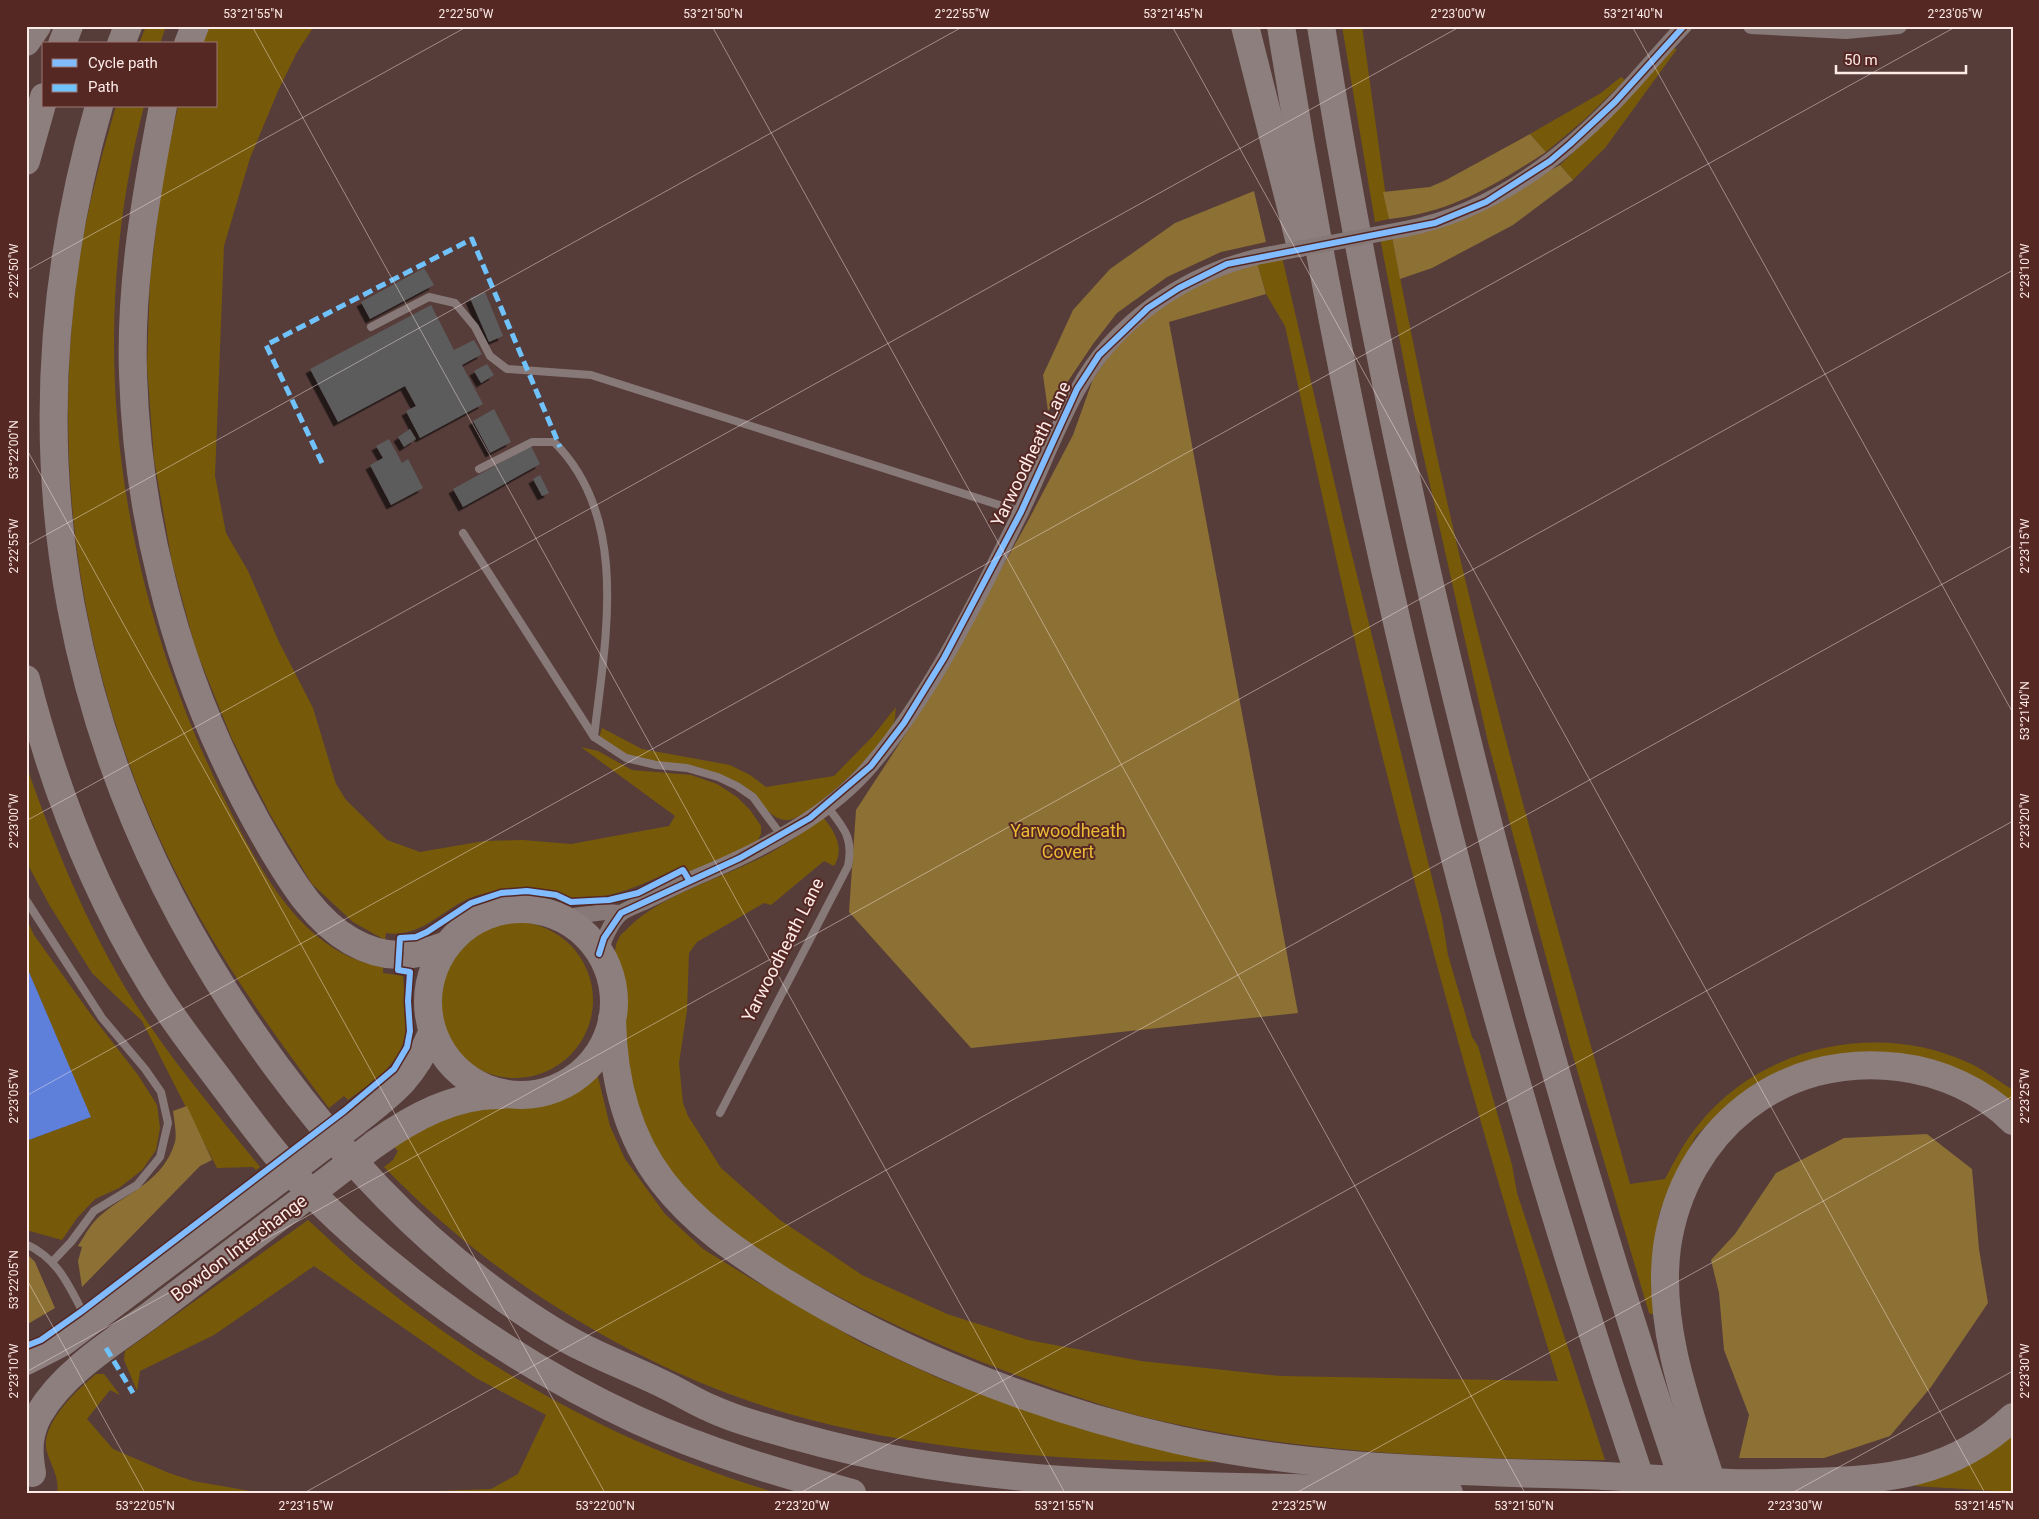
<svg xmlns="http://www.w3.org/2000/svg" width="2039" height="1519" viewBox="0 0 2039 1519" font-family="Roboto,sans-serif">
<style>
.green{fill:#775a09}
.forest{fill:#8c7034}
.water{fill:#5e7fda}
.building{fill:#5d5b5c;filter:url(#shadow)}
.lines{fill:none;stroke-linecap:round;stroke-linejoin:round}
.lane{stroke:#877978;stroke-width:8}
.street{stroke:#877978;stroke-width:16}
.highway{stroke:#8d7f7e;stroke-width:28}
.street-bridge{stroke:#877978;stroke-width:16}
.highway-bridge{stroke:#8d7f7e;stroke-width:28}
.quiet{stroke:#70c2fc;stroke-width:5;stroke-dasharray:10 5;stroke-linecap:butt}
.cycleway-casing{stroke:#562824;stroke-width:9}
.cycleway{stroke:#80bcff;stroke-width:6}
.ticks{fill:none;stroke:#fdebe8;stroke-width:1;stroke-opacity:0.45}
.labels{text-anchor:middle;stroke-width:4;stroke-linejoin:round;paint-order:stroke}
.street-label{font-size:18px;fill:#fdebe8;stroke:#562824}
.park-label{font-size:18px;fill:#ebba36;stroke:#562824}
.neatline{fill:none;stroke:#fdebe8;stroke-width:2}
.ticks-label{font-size:12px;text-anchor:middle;fill:#fdebe8}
</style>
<defs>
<filter id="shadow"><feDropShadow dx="-4.5" dy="4.5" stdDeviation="0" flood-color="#0009"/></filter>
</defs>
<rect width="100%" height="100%" fill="#563d3a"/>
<g class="green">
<polygon points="146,26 166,26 160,44 139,44"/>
<path d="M 208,26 L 314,26 L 296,54 L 278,91 L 250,158 L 224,246 L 215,476 L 226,533 L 248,571 L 279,642 L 313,708 L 336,784 L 346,800 L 387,840 L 420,852 L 484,841 L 523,840 L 571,844 L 669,826 L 675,816 L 581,747 L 598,751 L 632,770 L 691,775 L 717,784 L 737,797 L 750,810 L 761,826 L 761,834 L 756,844 L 688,872 L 684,865 C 649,881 609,903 568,898 C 557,897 546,891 535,889 C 517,887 496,890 479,895 C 445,904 424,939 386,933 L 385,940 L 353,922 L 312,884 L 271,816 L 232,739 L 196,650 L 172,562 L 154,459 L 147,365 L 150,280 L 162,180 L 178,106 L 216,106 L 216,44 L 200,44 Z"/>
<polygon points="1342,26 1362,26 1389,219 1375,222"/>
<polygon points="1671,48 1677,49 1605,148 1573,180 1560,165 1603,124"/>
<polygon points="1621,77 1625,80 1585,119 1546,152 1530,134 1601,93"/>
<path d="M 116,106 L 144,106 C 81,351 120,599 236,822 C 267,883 309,955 383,967 L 383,973 L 403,976 C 404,995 408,1017 405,1035 C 400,1065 371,1083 348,1100 L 344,1096 L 329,1108 C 264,1022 202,934 158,835 C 80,662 53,472 76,284 C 83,224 99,164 116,106 Z"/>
<path d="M 1392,237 C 1417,364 1443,491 1474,616 C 1521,806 1577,995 1630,1184 L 1665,1179 C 1675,1160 1685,1141 1699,1124 C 1762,1046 1877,1021 1967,1062 C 1983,1069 1998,1081 2013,1090 L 2013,1109 L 1919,1058 L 1875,1052 L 1838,1054 L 1795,1067 L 1761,1082 L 1724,1108 L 1696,1136 L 1671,1183 L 1659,1214 L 1655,1246 L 1655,1315 L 1649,1313 L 1570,1046 L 1488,742 L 1414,414 L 1380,238 Z"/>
<path d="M 1282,257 L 1343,519 L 1442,918 L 1448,955 L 1472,1037 L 1478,1046 L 1512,1165 L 1517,1193 L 1605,1460 C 1459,1459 1309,1454 1166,1422 C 1127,1414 1089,1401 1051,1388 C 976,1361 903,1331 832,1293 C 780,1265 727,1235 687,1190 C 654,1154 636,1110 627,1063 C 625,1054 623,1044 622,1034 C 621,1021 624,1009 623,996 C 621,980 609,953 619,938 C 621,933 626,931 629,927 C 664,894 712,882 754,861 C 779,850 802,833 823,817 C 835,832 845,848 834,866 L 824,861 L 771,905 L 764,903 L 697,942 L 689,953 L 687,1010 L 679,1063 L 683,1103 L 688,1116 L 721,1168 L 780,1220 L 862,1275 L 947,1314 L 1028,1340 L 1141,1361 L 1280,1376 L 1558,1381 C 1490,1159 1426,936 1371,710 C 1341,583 1313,454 1285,326 L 1266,294 L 1257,262 Z"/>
<path d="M 896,707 C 895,711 896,717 894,722 C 887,743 810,820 787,820 C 767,820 756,791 739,783 C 721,775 702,767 681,764 C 665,762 644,763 628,757 C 618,753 608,744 599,738 L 602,728 L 642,749 L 730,765 L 750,775 L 766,787 L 834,776 L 873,736 Z"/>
<path d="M 26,765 C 58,855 94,944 148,1023 C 182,1073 222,1120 260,1167 L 256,1170 L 253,1167 L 217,1168 L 142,1021 L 92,973 L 50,906 L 26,861 Z"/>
<polygon points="26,918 34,935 92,1016 138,1075 157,1105 160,1128 156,1150 142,1170 119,1188 95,1199 77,1218 62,1240 26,1230 26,1141 90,1117 26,965"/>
<circle cx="515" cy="1000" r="78"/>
<path d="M 596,1069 L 610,1126 L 625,1159 L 665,1214 L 703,1249 L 750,1278 L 862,1343 L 945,1381 L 1046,1417 L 1142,1446 L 1215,1458 L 1213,1462 C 1095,1462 976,1455 859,1431 C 681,1396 509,1296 384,1167 L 393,1160 L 398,1151 L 394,1147 C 423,1128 450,1114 485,1108 C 510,1104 535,1106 559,1096 C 574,1090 583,1077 596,1069 Z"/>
<path d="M 308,1220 C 330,1240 350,1260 373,1278 C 491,1375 631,1450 777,1493 L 384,1493 L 491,1489 L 518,1474 L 546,1415 L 476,1378 L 314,1266 L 214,1335 L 140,1371 L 137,1391 L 124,1360 L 125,1351 Z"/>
<path d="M 96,1374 L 104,1374 L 120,1395 L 110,1390 L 87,1419 L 113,1449 L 169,1473 L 193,1481 L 262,1493 L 57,1493 C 60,1479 51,1465 47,1452 C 39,1425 77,1390 96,1374 Z"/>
<polygon points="2013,1431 2013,1492 1914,1486 1976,1457"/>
</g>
<g class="forest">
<path d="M 1530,134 L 1546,152 C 1495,185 1451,213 1389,219 L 1383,192 L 1430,187 L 1446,180 Z"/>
<polygon points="1560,165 1573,180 1513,225 1432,268 1400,279 1392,237 1527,182"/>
<polygon points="1254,191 1266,242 1221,252 1167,277 1117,313 1093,344 1048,411 1043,375 1073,310 1110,269 1175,223"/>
<polygon points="1257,262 1266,294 1169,322 1298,1013 971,1048 849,912 856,810 933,692 1029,519 1073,435 1093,379 1119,342 1155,309 1213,277"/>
<path d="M 187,1106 L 212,1160 L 200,1166 L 82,1287 L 78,1261 L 82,1247 L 78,1246 C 85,1235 91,1223 101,1215 C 129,1191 163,1182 175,1142 C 177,1134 174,1120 173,1111 Z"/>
<polygon points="1927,1134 1972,1169 1979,1249 1988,1303 1931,1387 1890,1436 1824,1458 1739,1458 1749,1415 1724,1350 1719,1293 1711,1260 1735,1234 1776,1173 1844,1138"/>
<polygon points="26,1253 35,1262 55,1308 26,1325"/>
</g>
<polygon class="water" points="26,965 91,1117 26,1141"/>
<g class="building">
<polygon points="424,268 434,285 370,319 361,302"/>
<polygon points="485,292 503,336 489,342 470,298"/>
<polygon points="431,305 454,350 474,340 482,354 462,365 483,404 420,438 406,411 416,406 405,386 338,422 310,369"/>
<polygon points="487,364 494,375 481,383 474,371"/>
<polygon points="494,409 511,442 490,453 473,421"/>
<polygon points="410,429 416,439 404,447 398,437"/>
<polygon points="389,439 402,463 408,459 423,488 391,505 370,465 383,458 376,446"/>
<polygon points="531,446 540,464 463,507 453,489"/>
<polygon points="540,475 549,493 542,496 533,479"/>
</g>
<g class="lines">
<g class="lane">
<polyline points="371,327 429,297 455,303 475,327 490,356 507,369 591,375 1021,512"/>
<path d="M 479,469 L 532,442 L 554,442 C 631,518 605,641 594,737 L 626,758 L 656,765 L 687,768 L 718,777 L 737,786 L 753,797 L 781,835"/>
<polyline points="463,533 594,737"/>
<polyline points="26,900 102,1018 145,1069 161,1092 168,1123 160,1157 137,1185 94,1211 71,1242 53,1261"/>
<path d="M 720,1113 L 848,866 C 854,837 843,827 826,805"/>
<path d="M 26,1244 C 60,1260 69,1287 86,1318"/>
</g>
<g class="street">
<polyline points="1751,26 1846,31 1899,26"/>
<path d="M 1405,229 C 1488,213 1560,160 1617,100 C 1640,76 1661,50 1684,26"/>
<polyline points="559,918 604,912 621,913"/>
<path d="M 599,954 C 604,940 609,925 620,914 C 626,909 635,906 642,903 C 663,893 684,882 706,873 C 765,848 830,814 872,764 C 932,694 979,596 1020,514 C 1040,473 1055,431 1077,391 C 1113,323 1183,275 1256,257"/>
</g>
<g class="highway">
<polyline points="1245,26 1300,243"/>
<path d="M 1281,26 C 1360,525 1483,1015 1645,1493"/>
<path d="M 1321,26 C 1401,526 1526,1013 1687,1493"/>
<polyline points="26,42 37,26"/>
<polyline points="62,44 69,26"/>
<polyline points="121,44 128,26"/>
<polyline points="188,44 195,26"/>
<path d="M 99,106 C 0,450 65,780 276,1066 C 341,1154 415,1235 505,1299 C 529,1316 557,1335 584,1348 C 612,1362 641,1373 669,1387 C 683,1394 696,1402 710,1408 C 738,1421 770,1429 799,1437 C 943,1478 1090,1484 1239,1487 C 1309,1488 1379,1491 1449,1493"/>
<path d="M 163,106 C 146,194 130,284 133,373 C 135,442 145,514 162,581 C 185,676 224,768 274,852 C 294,885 316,921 351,941 C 384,960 413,958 447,945"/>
<polyline points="26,161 44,97"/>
<path d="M 26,679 C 53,785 94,891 151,984 C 173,1021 201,1055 226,1089 C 248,1118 270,1149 295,1176 C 387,1274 515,1364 637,1420 C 707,1452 779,1473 852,1493"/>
<circle cx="521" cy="1002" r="93"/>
<path d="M 612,1019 C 613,1078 626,1134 662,1181 C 694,1223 737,1252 781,1280 C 902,1355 1040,1409 1178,1440 C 1318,1471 1464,1471 1606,1476"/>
<path d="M 355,1122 C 393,1092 413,1078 432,1033"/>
<path d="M 375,1144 C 413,1117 455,1094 502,1095"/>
<polyline points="26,1361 63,1342 268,1188"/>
<path d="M 32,1473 C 28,1451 28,1434 39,1414 C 64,1372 110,1344 149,1316 C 196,1280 242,1245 289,1210"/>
<path d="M 1730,1483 C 1757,1484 1783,1483 1810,1482 C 1888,1480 1953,1474 2013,1417"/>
<path d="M 1715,1493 C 1691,1416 1656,1329 1667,1247 C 1684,1130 1782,1052 1899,1067 C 1941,1072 1983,1091 2013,1121"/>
</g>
<polyline class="street-bridge" points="1256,257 1405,229"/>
<g class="highway-bridge">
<polyline points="268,1188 355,1122"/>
<polyline points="289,1210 375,1144"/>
<polyline points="1606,1476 1730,1483"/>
</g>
<g class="quiet">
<polyline points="322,463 266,345 472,239 560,447"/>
<polyline points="106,1348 133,1393"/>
</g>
<defs>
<g id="cycleway">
<polyline points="599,954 604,938 621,913 740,858 810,818 871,766 904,723 944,658 1021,512 1077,389 1099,355 1148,308 1179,288 1227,264 1435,223 1486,202 1550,161 1570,144 1615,102 1684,26"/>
<polyline points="26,1346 41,1340 82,1311 344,1111 394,1069 407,1047 410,1031 408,1001 410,972 398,970 400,938 416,937 427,932 471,903 501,893 527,891 556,895 571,902 609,900 638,893 683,870 689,880"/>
</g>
</defs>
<use href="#cycleway" class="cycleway-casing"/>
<use href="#cycleway" class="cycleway"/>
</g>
<path class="ticks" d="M 252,26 L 1065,1493M 712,26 L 1525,1493M 1172,26 L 1985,1493M 1632,26 L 2013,713M 26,271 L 468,26M 26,448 L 605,1493M 26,546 L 964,26M 26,821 L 1461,26M 26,1096 L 1957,26M 26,1278 L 145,1493M 26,1372 L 2013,270M 304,1493 L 2013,545M 800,1493 L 2013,821M 1296,1493 L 2013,1096M 1792,1493 L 2013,1371"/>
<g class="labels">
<g class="street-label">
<text transform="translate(1031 454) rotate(-64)" y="6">Yarwoodheath Lane</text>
<text transform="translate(783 950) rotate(-63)" y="6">Yarwoodheath Lane</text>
<text transform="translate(239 1248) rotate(-37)" y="6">Bowdon Interchange</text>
</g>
<g class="park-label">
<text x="1068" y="837">Yarwoodheath<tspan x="1068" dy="21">Covert</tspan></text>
</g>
</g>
<rect width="2039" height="1519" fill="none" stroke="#562824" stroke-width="55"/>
<rect x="42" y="42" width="175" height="65" fill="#562824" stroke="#997672"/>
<rect x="52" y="59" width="25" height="8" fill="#80bcff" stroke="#997672"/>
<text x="88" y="68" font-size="15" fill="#fdebe8">Cycle path</text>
<rect x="52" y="84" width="25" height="8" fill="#70c2fc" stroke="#997672"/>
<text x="88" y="92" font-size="15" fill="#fdebe8">Path</text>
<path d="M1836 65v8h130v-8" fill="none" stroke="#fdebe8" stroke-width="2.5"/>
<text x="1844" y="65" font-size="15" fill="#fdebe8" stroke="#562824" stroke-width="4" paint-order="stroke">50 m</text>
<rect x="28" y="28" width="1984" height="1464" class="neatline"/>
<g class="ticks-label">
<text x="253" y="18">53°21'55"N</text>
<text x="466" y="18">2°22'50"W</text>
<text x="713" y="18">53°21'50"N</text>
<text x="962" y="18">2°22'55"W</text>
<text x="1173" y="18">53°21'45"N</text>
<text x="1458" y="18">2°23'00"W</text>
<text x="1633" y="18">53°21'40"N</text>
<text x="1955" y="18">2°23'05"W</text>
<text transform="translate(14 271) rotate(-90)" y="4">2°22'50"W</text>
<text transform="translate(2025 271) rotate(-90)" y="4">2°23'10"W</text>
<text transform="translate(14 450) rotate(-90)" y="4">53°22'00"N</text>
<text transform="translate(14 546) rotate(-90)" y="4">2°22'55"W</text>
<text transform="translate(2025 546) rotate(-90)" y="4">2°23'15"W</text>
<text transform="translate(2025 711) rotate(-90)" y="4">53°21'40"N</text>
<text transform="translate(14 821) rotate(-90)" y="4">2°23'00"W</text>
<text transform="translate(2025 821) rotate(-90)" y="4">2°23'20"W</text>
<text transform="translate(14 1096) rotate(-90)" y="4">2°23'05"W</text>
<text transform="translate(2025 1096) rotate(-90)" y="4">2°23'25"W</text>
<text transform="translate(14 1280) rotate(-90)" y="4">53°22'05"N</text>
<text transform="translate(14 1371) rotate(-90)" y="4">2°23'10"W</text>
<text transform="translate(2025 1371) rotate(-90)" y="4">2°23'30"W</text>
<text x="145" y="1510">53°22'05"N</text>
<text x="306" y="1510">2°23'15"W</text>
<text x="605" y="1510">53°22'00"N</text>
<text x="802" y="1510">2°23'20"W</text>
<text x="1064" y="1510">53°21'55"N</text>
<text x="1299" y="1510">2°23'25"W</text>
<text x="1524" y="1510">53°21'50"N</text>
<text x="1795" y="1510">2°23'30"W</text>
<text x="1984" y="1510">53°21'45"N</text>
</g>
</svg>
